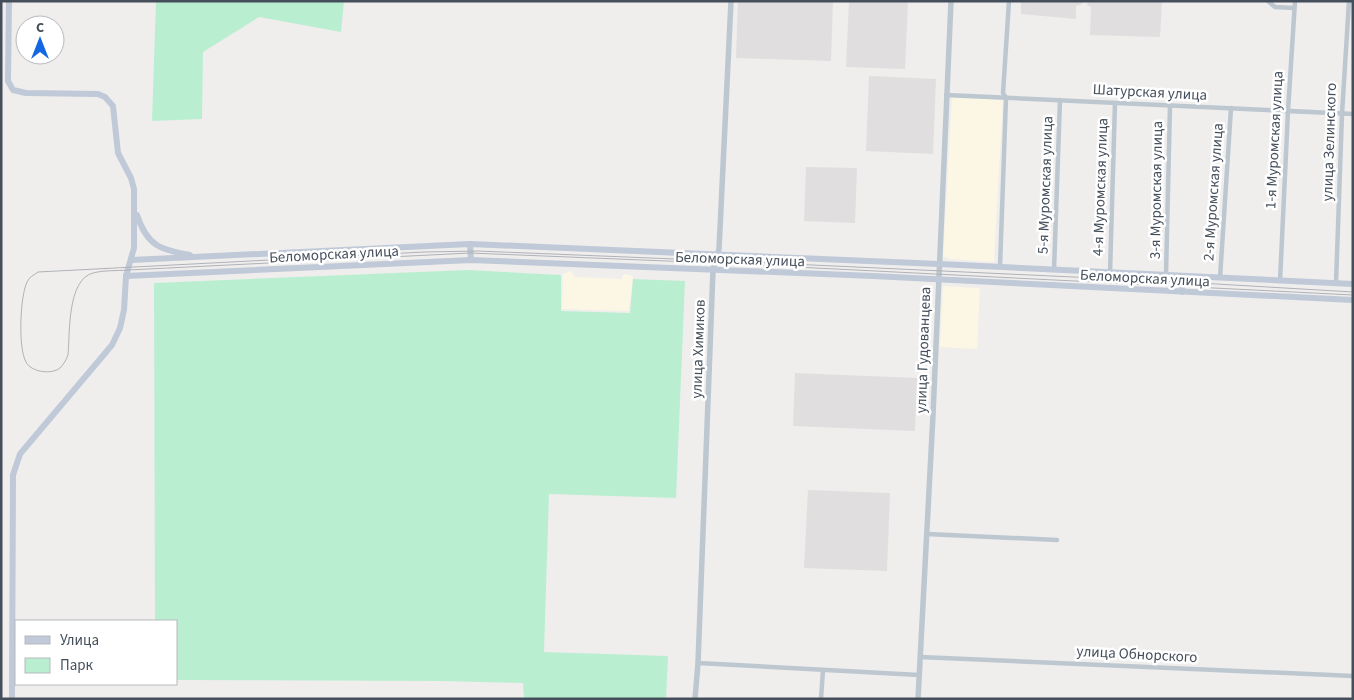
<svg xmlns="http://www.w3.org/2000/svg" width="1354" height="700" viewBox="0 0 1354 700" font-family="'Source Sans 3',sans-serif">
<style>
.commercial{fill:#fcf6e4}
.education{fill:#e1dedf}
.green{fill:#b9efd0}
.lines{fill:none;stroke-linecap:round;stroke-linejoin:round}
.minor{stroke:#bdc7d0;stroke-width:4.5}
.tertiary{stroke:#bdc7d0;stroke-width:5.5}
.secondary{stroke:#bfc9d7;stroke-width:6}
.tram{stroke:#afb2b8;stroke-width:1}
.labels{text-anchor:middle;stroke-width:5;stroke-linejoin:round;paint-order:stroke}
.street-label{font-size:15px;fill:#454f5b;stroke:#fff}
</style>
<rect width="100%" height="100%" fill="#f0eded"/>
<g class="commercial">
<polygon points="952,97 1003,100 994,262 948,259 947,257 943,257"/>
<polygon points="571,271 575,277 621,279 624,274 633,276 629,311 562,309 563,274"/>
<polygon points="943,286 980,288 977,349 940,347"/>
</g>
<g class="education">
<polygon points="738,1 833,1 831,61 736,58"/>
<polygon points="849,1 908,1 905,69 846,67"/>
<polygon points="1021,1 1082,1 1082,4 1076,6 1076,19 1021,14"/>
<polygon points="1088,1 1162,1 1160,37 1090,35 1091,7 1087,5"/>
<polygon points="869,76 936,79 933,154 866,151"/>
<polygon points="806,167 857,168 855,223 804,221"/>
<polygon points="795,373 917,378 915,431 793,426"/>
<polygon points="808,490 890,493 887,571 804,568"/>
</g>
<g class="green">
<polygon points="156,1 344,1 341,32 259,17 203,52 202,119 152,121"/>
<polygon points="468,270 561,275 561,311 630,313 633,279 685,281 676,498 549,494 544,652 668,656 666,699 524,699 523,683 442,681 176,680 176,621 155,621 154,283"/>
</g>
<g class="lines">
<g class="minor">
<polyline points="1268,1 1275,7 1294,8"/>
<polyline points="946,95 1353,114"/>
<polyline points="1000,267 1006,98 1003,93 1009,1"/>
<polyline points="1054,270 1060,100"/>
<polyline points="1110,273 1115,103"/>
<polyline points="1166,275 1170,105"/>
<polyline points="1220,278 1231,108"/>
<polyline points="1280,281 1288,111 1295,1"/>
<polyline points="1336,283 1342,114 1349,1"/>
<polyline points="927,534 1057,540"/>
<polyline points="920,657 1353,676"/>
<polyline points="698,663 919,675"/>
<polyline points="821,699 823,670"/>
</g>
<g class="tertiary">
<polyline points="695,699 698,663 713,270 719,249 731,1"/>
<polyline points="918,699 933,415 951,1"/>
</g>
<g class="secondary">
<polyline points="9,1 8,81 13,90 26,93 98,94 105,97 113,106 118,153 131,178 134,189 134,248 126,276 124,310 120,328 112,345 20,454 13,475 12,699"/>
<path d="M 137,215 C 147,246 161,250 190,255"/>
<polyline points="470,244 471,260"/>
<polyline points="131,260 470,244 939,264 1353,284"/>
<polyline points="126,276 471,260 873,276 1353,300"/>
<polyline points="1182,292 1183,276"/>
</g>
<path class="tram" d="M 1353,292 L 1182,282 L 725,261 L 478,251 L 424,252 L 38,272 C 34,275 29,277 27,282 C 20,297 18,348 26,362 C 31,372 51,375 60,368 C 64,364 66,360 68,355 C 70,333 67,280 93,273 C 104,270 117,271 128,270 L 470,253 L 716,263 L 1353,295"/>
</g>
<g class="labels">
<g class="street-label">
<text transform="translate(1150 92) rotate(3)" y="5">Шатурская улица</text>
<text transform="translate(1274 140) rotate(-87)" y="5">1-я Муромская улица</text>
<text transform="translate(1329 142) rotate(-88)" y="5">улица Зелинского</text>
<text transform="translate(1045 185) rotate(-88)" y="5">5-я Муромская улица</text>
<text transform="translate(1100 187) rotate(-88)" y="5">4-я Муромская улица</text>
<text transform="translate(1156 190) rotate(-89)" y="5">3-я Муромская улица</text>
<text transform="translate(1213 192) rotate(-86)" y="5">2-я Муромская улица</text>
<text transform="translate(334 254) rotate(-3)" y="5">Беломорская улица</text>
<text transform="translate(740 259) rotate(2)" y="5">Беломорская улица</text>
<text transform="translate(1145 278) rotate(3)" y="5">Беломорская улица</text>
<text transform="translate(698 349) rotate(-88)" y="5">улица Химиков</text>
<text transform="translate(923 350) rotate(-88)" y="5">улица Гудованцева</text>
<text transform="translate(1137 654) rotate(3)" y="5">улица Обнорского</text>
</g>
</g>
<rect width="1354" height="700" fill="none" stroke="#454f5b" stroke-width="5"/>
<rect x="15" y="620" width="162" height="65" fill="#ffffff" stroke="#b5b9bd"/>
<rect x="25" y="636" width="25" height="8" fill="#bfc9d7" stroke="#b5b9bd"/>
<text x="60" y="645" font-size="15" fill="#454f5b">Улица</text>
<rect x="25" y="658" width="25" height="15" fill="#b9efd0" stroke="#b5b9bd"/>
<text x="60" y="670" font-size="15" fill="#454f5b">Парк</text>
<g transform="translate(40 40)"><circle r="24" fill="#ffffff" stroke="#b5b9bd"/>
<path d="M0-4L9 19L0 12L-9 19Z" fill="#1467e2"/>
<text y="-8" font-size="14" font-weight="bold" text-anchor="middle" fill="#454f5b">С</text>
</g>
</svg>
